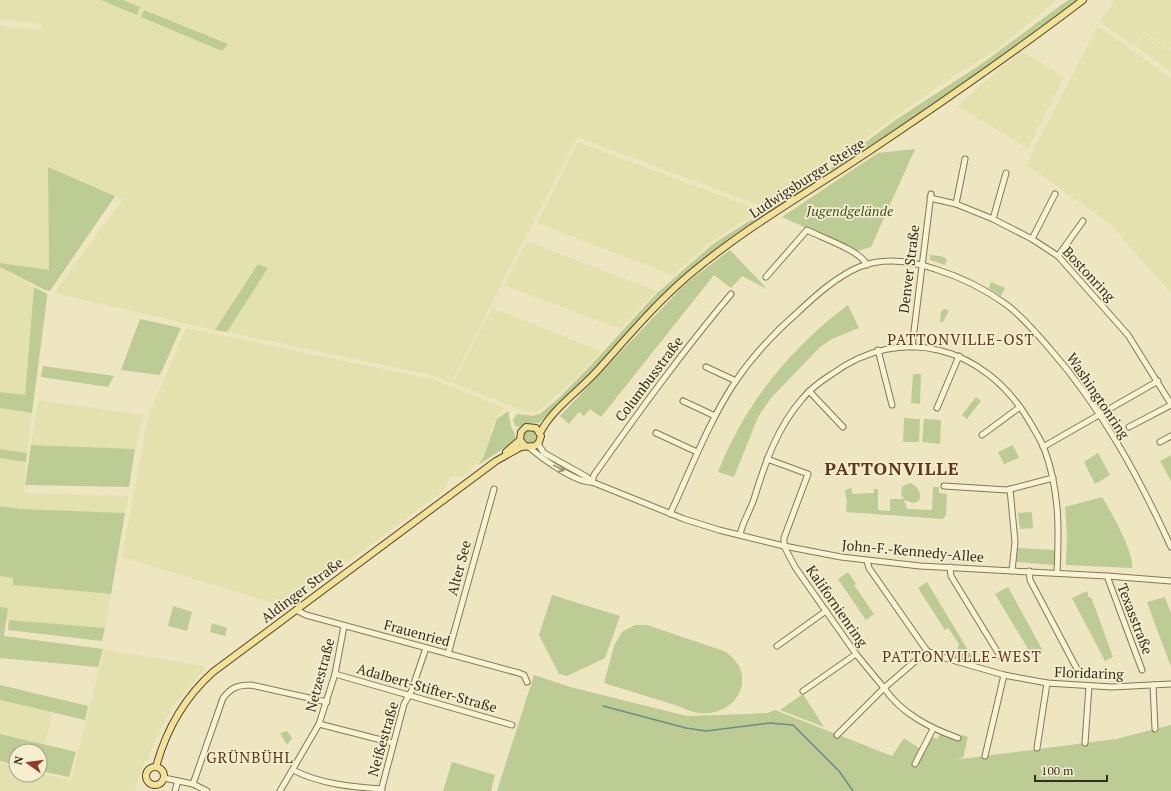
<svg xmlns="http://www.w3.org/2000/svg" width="1171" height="791" viewBox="0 0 1171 791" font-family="'PT Serif',serif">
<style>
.farmland{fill:#e3e2ae}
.green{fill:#bdcb95}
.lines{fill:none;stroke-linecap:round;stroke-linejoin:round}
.stream{stroke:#6b8d89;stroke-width:1.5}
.minor-casing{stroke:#867758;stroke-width:7}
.major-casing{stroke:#54452d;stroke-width:8}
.minor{stroke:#f8f3d3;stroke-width:5}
.major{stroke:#f1e298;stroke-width:6}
.oneway{stroke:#979078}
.labels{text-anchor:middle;stroke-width:3.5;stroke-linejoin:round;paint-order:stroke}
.street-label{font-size:14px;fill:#362d1d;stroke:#f5efd0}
.park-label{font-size:14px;font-style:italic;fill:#405224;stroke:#f5efd0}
.neighbourhood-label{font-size:15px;letter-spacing:1px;fill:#62351d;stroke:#f5efd0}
.district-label{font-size:18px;font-weight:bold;letter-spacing:1px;fill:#62351d;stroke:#f5efd0}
</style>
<rect width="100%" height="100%" fill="#ede6c0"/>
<g class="farmland">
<polygon points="0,0 1057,0 996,50 946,81 826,166 764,207 577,137 451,383 432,375 227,332 268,268 259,264 215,330 54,293 123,199 48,167 49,270 0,263 0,26 42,30 41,24 0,19"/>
<polygon points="1115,0 1171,0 1171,47 1169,49 1143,31 1133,45 1099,22"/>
<polygon points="1098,26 1171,78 1171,293 1110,224 1027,165 1033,150"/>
<polygon points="1143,33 1170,51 1171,49 1171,72 1134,45"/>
<polygon points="1021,51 1064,77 1028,148 957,106"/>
<polygon points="578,142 754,208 756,213 712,241 672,275 537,223"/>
<polygon points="527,241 656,291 620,329 504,285"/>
<polygon points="0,267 34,287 25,395 0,392"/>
<polygon points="492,308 601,351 577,377 545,406 536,412 523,411 453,383"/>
<polygon points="186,328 435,380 505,408 500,413 492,428 483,458 465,475 462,477 451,476 445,488 438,495 286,607 122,557 148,417"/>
<polygon points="38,400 144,415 135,449 31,445"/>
<polygon points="0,408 32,413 27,453 0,449"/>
<polygon points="0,458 26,462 24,493 128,496 125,513 21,509 0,506"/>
<polygon points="0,576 13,578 13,585 111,594 105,628 6,620 7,609 0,607"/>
<polygon points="104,650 203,666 205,669 172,707 156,738 148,760 144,762 135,791 0,791 0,763 16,767 16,775 40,775 40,773 71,780"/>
<polygon points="0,700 52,713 45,744 0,734"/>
</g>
<g class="green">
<polygon points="101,0 123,0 140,7 137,15"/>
<polygon points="1068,0 1080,0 1058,16 1038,28 1024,42 961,87 711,254 539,423 526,424 521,427 515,426 513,420 517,414 534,416 535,415 540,414 559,398 593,363 656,294 713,244 820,176 897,119 980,65"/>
<polygon points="144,10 228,44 222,51 141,17"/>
<polygon points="915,149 871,247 857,251 782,217 878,153"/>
<polygon points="48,167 115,196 50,291 45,290 0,267 0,263 49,270"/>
<polygon points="730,250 767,289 742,276 731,288 714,275 601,417 590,409 584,416 579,412 569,424 560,416 685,284"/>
<polygon points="930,255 941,256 947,259 945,265 930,260"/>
<polygon points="258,264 268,268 227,332 215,330"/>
<polygon points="991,282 1005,288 1001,296 989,288"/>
<polygon points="34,287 47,294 47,298 32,413 0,408 0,392 25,395"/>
<path d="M 848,305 L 859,328 L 832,339 L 820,347 L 771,398 L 758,417 L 734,477 L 718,472 C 745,404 790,348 848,305 Z"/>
<polygon points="944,309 949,310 943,322 940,322 941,312"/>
<polygon points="140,319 181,328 160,375 121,370"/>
<polygon points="43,366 114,376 108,387 41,377"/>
<polygon points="913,374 921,374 920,404 911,403"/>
<polygon points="976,397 981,401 967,419 962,415"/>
<polygon points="508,411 511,426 515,434 515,439 509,445 478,465 483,458 497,419"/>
<polygon points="904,418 920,419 919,442 903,442"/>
<polygon points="924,419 941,420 940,444 922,442"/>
<circle cx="529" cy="436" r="8"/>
<polygon points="31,445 135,449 129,487 25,485"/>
<polygon points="1013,445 1019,458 1004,464 998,452"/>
<polygon points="0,449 27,453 26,462 0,458"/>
<polygon points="1098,453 1110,475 1095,484 1084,462"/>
<polygon points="1171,455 1171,481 1160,461"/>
<path d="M 911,483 C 918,487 922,493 919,501 L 914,503 L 904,500 L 907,509 L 932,510 L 933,487 L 939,487 L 939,493 L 947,494 L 946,515 L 943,519 L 846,512 L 847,502 L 845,490 L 852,488 L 852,494 L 874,493 L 874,489 L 878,489 L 878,510 L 890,511 L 890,499 L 904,499 L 901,494 L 902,487 L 907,484 Z"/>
<path d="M 1102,497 C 1110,510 1135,554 1132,568 L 1066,565 L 1067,535 L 1065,507 Z"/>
<polygon points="0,506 21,509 125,513 111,594 13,585 13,578 0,576"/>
<polygon points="1032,512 1033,528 1020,529 1018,513"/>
<polygon points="1017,548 1056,550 1054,565 1016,562"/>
<polygon points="848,572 856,584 854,585 874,614 866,620 838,579"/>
<polygon points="927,582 977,665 954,659 959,644 948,628 945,630 918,588"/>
<polygon points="1008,587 1043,651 1033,657 995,594"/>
<polygon points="1087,591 1089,598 1091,597 1113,657 1105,661 1072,598"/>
<polygon points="552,595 620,616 605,658 567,676 559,674 539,635"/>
<polygon points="1165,597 1171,614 1171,667 1147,602"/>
<polygon points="173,606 192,612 187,631 168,626"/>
<polygon points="0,607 8,608 4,636 103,649 98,667 0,658"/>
<polygon points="9,620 105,628 102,641 8,630"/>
<polygon points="212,623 227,628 225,636 210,632"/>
<path d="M 635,625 L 647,625 L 724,651 C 736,659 744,669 742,684 C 739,703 720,715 701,713 C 693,713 683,708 675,705 C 651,698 628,690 604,683 L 614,646 L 622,632 Z"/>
<polygon points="534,675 570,687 687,716 747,714 768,713 775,710 892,756 904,738 922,750 930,736 937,739 941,732 958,738 963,735 968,737 963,758 954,760 1116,739 1171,725 1171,791 497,791"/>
<polygon points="0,685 88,706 85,720 0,700"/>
<polygon points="803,694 824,727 780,710"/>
<polygon points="287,731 292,738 287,745 280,733"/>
<polygon points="0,734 76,752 69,777 40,771 40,751 16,751 16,765 0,761"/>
<polygon points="452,762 495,775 491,791 443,791"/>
</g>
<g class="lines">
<polyline class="stream" points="603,706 686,728 706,731 770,723 793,725 839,771 853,791"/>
<defs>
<g id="minor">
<polyline points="930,198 956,204 993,219 1032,239 1058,256 1128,335 1171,404"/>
<polyline points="956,204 965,159"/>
<polyline points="993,219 1006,173"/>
<polyline points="1032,239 1055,194"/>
<polyline points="1058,256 1083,221"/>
<path d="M 766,277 L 807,230 C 822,238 860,250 867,265"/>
<polyline points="912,347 931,194"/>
<polyline points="878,350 892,405"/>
<polyline points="706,367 736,381"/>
<polyline points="809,391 843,427"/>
<polyline points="683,401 715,416"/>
<polyline points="937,408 959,356"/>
<polyline points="1129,427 1171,405"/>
<polyline points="656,433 697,452"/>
<polyline points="982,435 1020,407"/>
<polyline points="1160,442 1171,436"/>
<polyline points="538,444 544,453 587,477 592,482"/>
<path d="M 529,447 C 541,458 576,483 592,482 L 684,519 L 719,530 L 784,546 L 841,557 L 920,566 L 1107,576 L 1171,581"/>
<polyline points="1043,447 1158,381"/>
<polyline points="767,459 808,474 784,538 784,546 795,567 856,654 884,688 927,651"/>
<path d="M 592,482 L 594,475 C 638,413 682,352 731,294"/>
<polyline points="944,486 1007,490 1053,478"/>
<polyline points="1010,489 1015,542 1012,571"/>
<path d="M 670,514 C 691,469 708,423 735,382 C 752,357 774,333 797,313 C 815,296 836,277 859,267 C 884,257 911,261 935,269 C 961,277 985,289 1007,305 C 1024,318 1037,334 1050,349 C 1101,407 1139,477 1171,547"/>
<path d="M 740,535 C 742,523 750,511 754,499 C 765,463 777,428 802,399 C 810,389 821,381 832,374 C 902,323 984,347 1028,419 C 1033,428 1040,438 1044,448 C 1060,491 1059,529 1057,573"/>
<polyline points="867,561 869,568 927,651 945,658 1004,675 1047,683 1112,687 1171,684"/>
<polyline points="950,567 951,576 1000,656"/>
<polyline points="1029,571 1030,580 1077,669"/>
<polyline points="1107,576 1142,670"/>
<polyline points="296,610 306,615 519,673 524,675 527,682"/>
<polyline points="777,646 826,611"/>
<polyline points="448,654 494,489"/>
<polyline points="335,674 512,725"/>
<polyline points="1153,685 1155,729"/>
<polyline points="803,691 856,654"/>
<polyline points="319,724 393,743"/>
<path d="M 837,735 L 884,688 C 902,714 930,728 958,738"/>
<polyline points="1085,743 1089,686"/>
<polyline points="1037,748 1047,683"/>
<polyline points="985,756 1004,675"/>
<polyline points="915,764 933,729"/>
<path d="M 293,770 C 320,784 352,787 382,789"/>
<polyline points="164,778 193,784 207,791"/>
<path d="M 193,784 L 223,698 C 231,688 237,685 251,685 L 327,702"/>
<polyline points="175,791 178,781"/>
<polyline points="280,791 319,724 335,674 344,626"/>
<polyline points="381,791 404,704 411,692 426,648"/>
</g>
<g id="major">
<path d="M 540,433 C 552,409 579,391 597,371 C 627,338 655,304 689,275 C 747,226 814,189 877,146 C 947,99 1016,51 1083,0"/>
<polyline points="506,452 520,440"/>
<circle cx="155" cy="776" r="9"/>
<path d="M 156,767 C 166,730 184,698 213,672 L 496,461 L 521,447 L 535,446 L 539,442 L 541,436 L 536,428 L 526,427 L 521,432 L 520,440 L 525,446"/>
</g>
</defs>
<use href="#minor" class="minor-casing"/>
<use href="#major" class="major-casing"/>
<use href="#minor" class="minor"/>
<use href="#major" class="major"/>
</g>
<defs><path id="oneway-shaft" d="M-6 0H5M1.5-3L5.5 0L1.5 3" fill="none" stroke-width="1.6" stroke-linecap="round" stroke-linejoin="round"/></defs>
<use class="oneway" href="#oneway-shaft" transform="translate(559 468) rotate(27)"/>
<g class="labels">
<g class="street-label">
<text transform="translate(807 178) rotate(-33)" y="5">Ludwigsburger Steige</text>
<text transform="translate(909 269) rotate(-83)" y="5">Denver Straße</text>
<text transform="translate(1089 274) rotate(47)" y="5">Bostonring</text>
<text transform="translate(649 379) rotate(-53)" y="5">Columbusstraße</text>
<text transform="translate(1098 396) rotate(56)" y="5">Washingtonring</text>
<text transform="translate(913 551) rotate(5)" y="5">John-F.-Kennedy-Allee</text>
<text transform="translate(459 568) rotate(-75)" y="5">Alter See</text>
<text transform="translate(302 590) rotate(-37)" y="5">Aldinger Straße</text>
<text transform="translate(837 606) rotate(55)" y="5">Kalifornienring</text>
<text transform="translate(1135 619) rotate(69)" y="5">Texasstraße</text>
<text transform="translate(417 633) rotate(15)" y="5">Frauenried</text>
<text transform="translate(1089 673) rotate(2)" y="5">Floridaring</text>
<text transform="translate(320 675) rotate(-75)" y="5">Netzestraße</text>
<text transform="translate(427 688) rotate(16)" y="5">Adalbert-Stifter-Straße</text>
<text transform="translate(383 739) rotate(-74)" y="5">Neißestraße</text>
</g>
<g class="park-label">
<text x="850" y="216">Jugendgelände</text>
</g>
<g class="neighbourhood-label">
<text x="961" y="345">PATTONVILLE-OST</text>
<text x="962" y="662">PATTONVILLE-WEST</text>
<text x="250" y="763">GRÜNBÜHL</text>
</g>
<g class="district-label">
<text x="892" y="475">PATTONVILLE</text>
</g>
</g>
<g transform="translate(28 763) rotate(284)"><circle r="19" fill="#f5efd0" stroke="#a9a188"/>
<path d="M0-3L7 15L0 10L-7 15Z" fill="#953829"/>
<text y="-6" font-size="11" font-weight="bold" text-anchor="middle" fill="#362d1d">N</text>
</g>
<path d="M1035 775v6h72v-6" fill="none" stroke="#362d1d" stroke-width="2"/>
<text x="1041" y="775" font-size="12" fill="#362d1d" stroke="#f5efd0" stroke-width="3" paint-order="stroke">100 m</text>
</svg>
